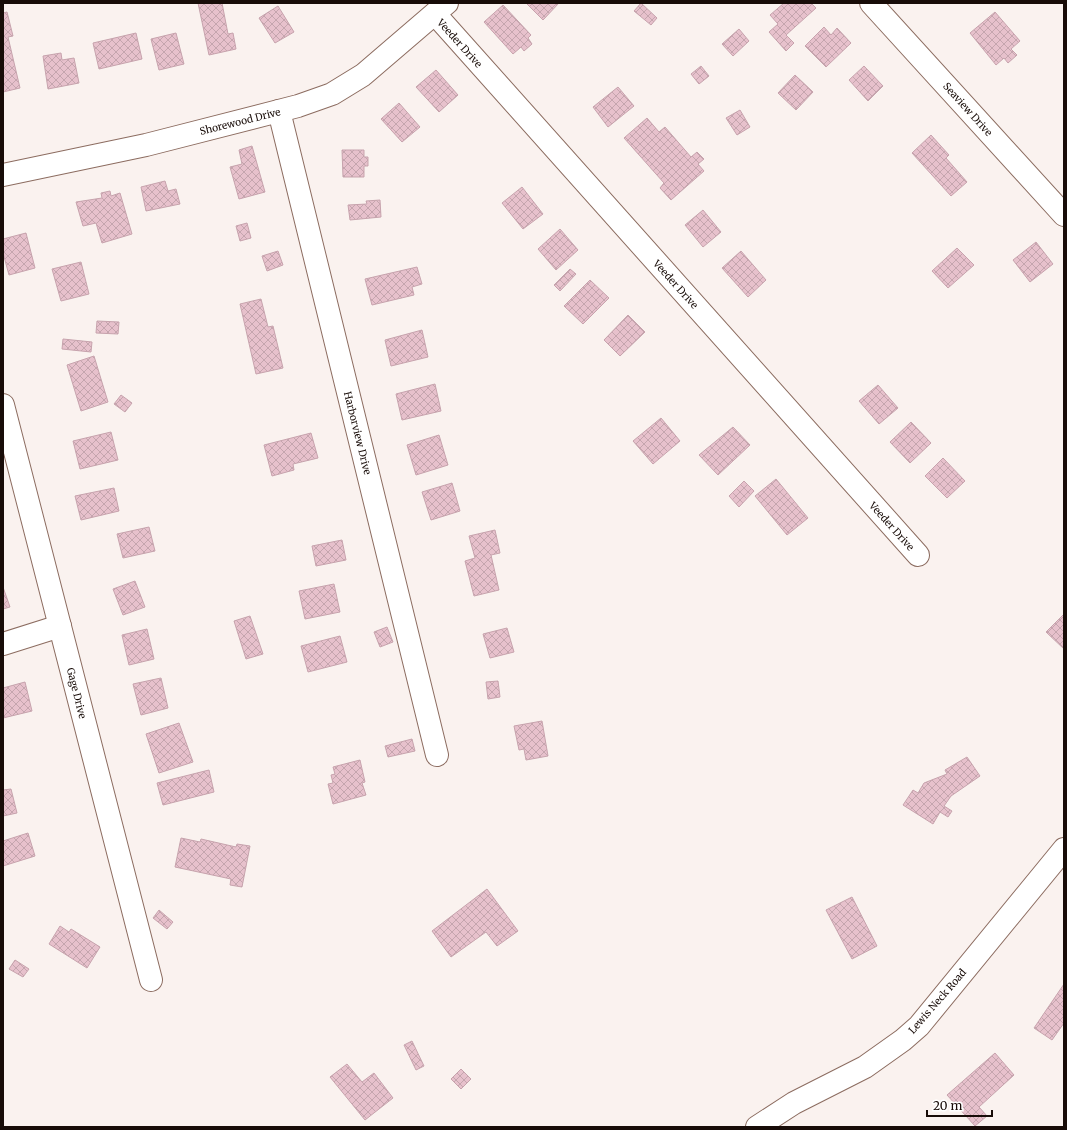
<svg xmlns="http://www.w3.org/2000/svg" width="1067" height="1130" viewBox="0 0 1067 1130" font-family="Merriweather,serif">
<style>
.building{fill:url(#building-cross-hatch);stroke:#c7a3ad}
.lines{fill:none;stroke-linecap:round;stroke-linejoin:round}
.minor-casing{stroke:#8c6c60;stroke-width:24}
.minor{stroke:#fff;stroke-width:22}
.labels{text-anchor:middle;stroke-width:3;stroke-linejoin:round;paint-order:stroke}
.street-label{font-size:10px;fill:#180c08;stroke:#fff}
</style>
<defs>
<pattern id="building-cross-hatch" width="8" height="8" patternUnits="userSpaceOnUse"><rect width="8" height="8" fill="#e7c1cc"/><path d="M0 0l8 8M0 8l8-8" fill="none" stroke="#c5a5ae"/></pattern>
</defs>
<rect width="100%" height="100%" fill="#faf2ef"/>
<g class="building">
<polygon points="198,3 222,3 228,34 233,33 236,49 209,55"/>
<polygon points="526,3 559,3 543,20"/>
<polygon points="641,3 657,18 651,25 634,11"/>
<polygon points="784,3 811,3 816,8 786,35 794,43 786,51 769,32 778,24 770,15"/>
<polygon points="503,5 531,35 528,38 532,44 524,51 521,47 513,54 484,22"/>
<polygon points="278,6 294,32 275,43 259,18"/>
<polygon points="7,12 13,36 8,37 20,88 3,92 3,13"/>
<polygon points="995,12 1020,41 1011,49 1017,55 1008,63 1004,58 996,65 970,33"/>
<polygon points="824,27 831,35 837,28 851,43 826,67 805,46"/>
<polygon points="739,29 749,41 733,56 722,44"/>
<polygon points="136,33 142,59 99,69 93,43"/>
<polygon points="176,33 184,64 159,70 151,39"/>
<polygon points="61,53 62,60 74,58 79,83 48,89 43,56"/>
<polygon points="701,66 709,76 699,84 691,74"/>
<polygon points="864,66 883,86 868,101 849,80"/>
<polygon points="436,70 458,95 439,112 416,87"/>
<polygon points="795,75 813,92 796,110 778,93"/>
<polygon points="618,87 634,106 608,127 593,107"/>
<polygon points="399,103 420,127 402,142 381,119"/>
<polygon points="740,110 750,127 737,135 726,118"/>
<polygon points="647,118 659,132 665,127 691,157 697,152 704,159 698,164 704,171 671,200 660,188 664,183 624,138"/>
<polygon points="931,135 949,155 946,158 967,182 951,196 912,153"/>
<polygon points="252,146 265,192 239,199 230,167 242,164 239,150"/>
<polygon points="342,150 364,150 364,157 368,157 368,166 364,166 364,177 343,177"/>
<polygon points="165,181 168,191 176,189 180,204 146,211 141,187"/>
<polygon points="522,187 543,214 523,229 502,203"/>
<polygon points="110,191 111,196 120,193 132,234 102,243 96,223 83,226 76,202 102,198 101,193"/>
<polygon points="380,200 381,217 350,220 348,205 367,204 366,201"/>
<polygon points="703,210 721,232 703,247 685,225"/>
<polygon points="247,223 251,238 240,241 236,226"/>
<polygon points="560,229 578,250 556,270 538,249"/>
<polygon points="26,233 35,268 9,275 3,253 3,239"/>
<polygon points="1036,242 1053,264 1030,282 1013,260"/>
<polygon points="957,248 974,265 948,288 932,271"/>
<polygon points="278,251 283,265 267,271 262,256"/>
<polygon points="741,251 766,280 748,297 722,268"/>
<polygon points="81,262 89,294 61,301 52,269"/>
<polygon points="417,267 422,284 412,287 414,295 372,305 365,279"/>
<polygon points="570,269 576,274 560,291 554,285"/>
<polygon points="590,280 609,298 583,324 564,306"/>
<polygon points="261,299 268,327 273,326 283,368 256,374 240,304"/>
<polygon points="628,315 645,332 620,356 604,340"/>
<polygon points="97,321 119,322 118,334 96,333"/>
<polygon points="422,330 428,357 391,366 385,340"/>
<polygon points="63,339 92,342 91,352 62,349"/>
<polygon points="94,356 108,402 81,411 67,365"/>
<polygon points="435,384 441,411 402,420 396,394"/>
<polygon points="878,385 898,408 879,424 859,401"/>
<polygon points="121,395 132,403 125,412 114,404"/>
<polygon points="661,418 680,441 653,464 633,441"/>
<polygon points="911,422 931,443 910,463 890,442"/>
<polygon points="733,427 750,445 718,475 699,455"/>
<polygon points="111,432 118,460 80,469 73,441"/>
<polygon points="311,433 318,458 293,464 294,470 272,476 264,445"/>
<polygon points="439,435 448,465 416,475 407,445"/>
<polygon points="943,458 965,481 947,498 925,476"/>
<polygon points="776,479 808,518 787,535 755,496"/>
<polygon points="744,481 754,491 739,507 729,496"/>
<polygon points="452,483 460,511 431,520 422,492"/>
<polygon points="114,488 119,511 81,520 75,496"/>
<polygon points="149,527 155,551 123,558 117,534"/>
<polygon points="495,530 500,553 491,555 499,590 474,596 465,561 475,558 469,536"/>
<polygon points="342,540 346,560 316,566 312,546"/>
<polygon points="135,581 145,607 123,615 113,589"/>
<polygon points="334,584 340,612 305,619 299,591"/>
<polygon points="3,587 10,607 3,609"/>
<polygon points="1064,614 1064,649 1046,632"/>
<polygon points="250,616 263,654 246,659 234,621"/>
<polygon points="387,627 393,642 380,647 374,632"/>
<polygon points="507,628 514,652 490,658 483,634"/>
<polygon points="147,629 154,659 129,665 122,635"/>
<polygon points="340,636 347,662 308,672 301,646"/>
<polygon points="161,678 168,708 141,715 133,684"/>
<polygon points="498,681 500,697 488,699 486,682"/>
<polygon points="25,682 32,711 3,718 3,688"/>
<polygon points="542,721 548,756 526,760 524,749 519,750 514,726"/>
<polygon points="179,723 193,762 159,773 146,734"/>
<polygon points="412,739 415,751 388,757 385,746"/>
<polygon points="967,757 980,776 951,796 944,806 952,811 948,817 940,812 933,824 903,805 913,790 918,793 924,783 947,774 945,770"/>
<polygon points="360,760 365,782 362,783 366,795 333,804 328,784 333,783 331,775 335,774 333,767"/>
<polygon points="209,770 214,792 163,805 157,783"/>
<polygon points="11,789 17,813 3,816 3,790"/>
<polygon points="28,833 35,856 3,866 3,841"/>
<polygon points="181,838 200,842 201,839 236,847 237,844 250,846 242,887 230,885 231,879 175,867"/>
<polygon points="487,889 518,931 497,946 486,932 451,957 432,931"/>
<polygon points="852,897 877,946 852,959 826,910"/>
<polygon points="159,910 173,922 167,929 153,918"/>
<polygon points="60,926 69,932 71,929 100,947 87,968 49,944"/>
<polygon points="15,960 29,969 23,977 9,969"/>
<polygon points="1064,984 1064,1023 1052,1040 1034,1028"/>
<polygon points="412,1041 424,1066 416,1070 404,1045"/>
<polygon points="995,1053 1014,1075 979,1107 987,1116 975,1126 947,1095"/>
<polygon points="347,1064 362,1082 374,1073 393,1098 365,1120 330,1077"/>
<polygon points="461,1069 471,1079 461,1089 451,1079"/>
</g>
<g class="lines">
<defs>
<g id="minor">
<polyline points="871,3 1064,215"/>
<polyline points="435,14 918,555"/>
<polyline points="279,111 437,755"/>
<polyline points="3,175 146,145 298,106 332,94 363,75 447,3"/>
<polyline points="3,405 151,980"/>
<polyline points="3,644 60,626"/>
<polyline points="757,1127 794,1103 865,1067 903,1040 919,1026 1064,849"/>
</g>
</defs>
<use href="#minor" class="minor-casing"/>
<use href="#minor" class="minor"/>
</g>
<g class="labels">
<g class="street-label">
<text transform="translate(460 43) rotate(48)" y="4">Veeder Drive</text>
<text transform="translate(968 109) rotate(48)" y="4">Seaview Drive</text>
<text transform="translate(240 121) rotate(-14)" y="4">Shorewood Drive</text>
<text transform="translate(676 284) rotate(48)" y="4">Veeder Drive</text>
<text transform="translate(358 433) rotate(76)" y="4">Harborview Drive</text>
<text transform="translate(892 526) rotate(48)" y="4">Veeder Drive</text>
<text transform="translate(77 693) rotate(76)" y="4">Gage Drive</text>
<text transform="translate(937 1001) rotate(-49)" y="4">Lewis Neck Road</text>
</g>
</g>
<rect width="1067" height="1130" fill="none" stroke="#180c08" stroke-width="8"/>
<path d="M927 1110v6h65v-6" fill="none" stroke="#180c08" stroke-width="2"/>
<text x="933" y="1110" font-size="12" fill="#180c08" stroke="#ffffff" stroke-width="3" paint-order="stroke">20 m</text>
</svg>
